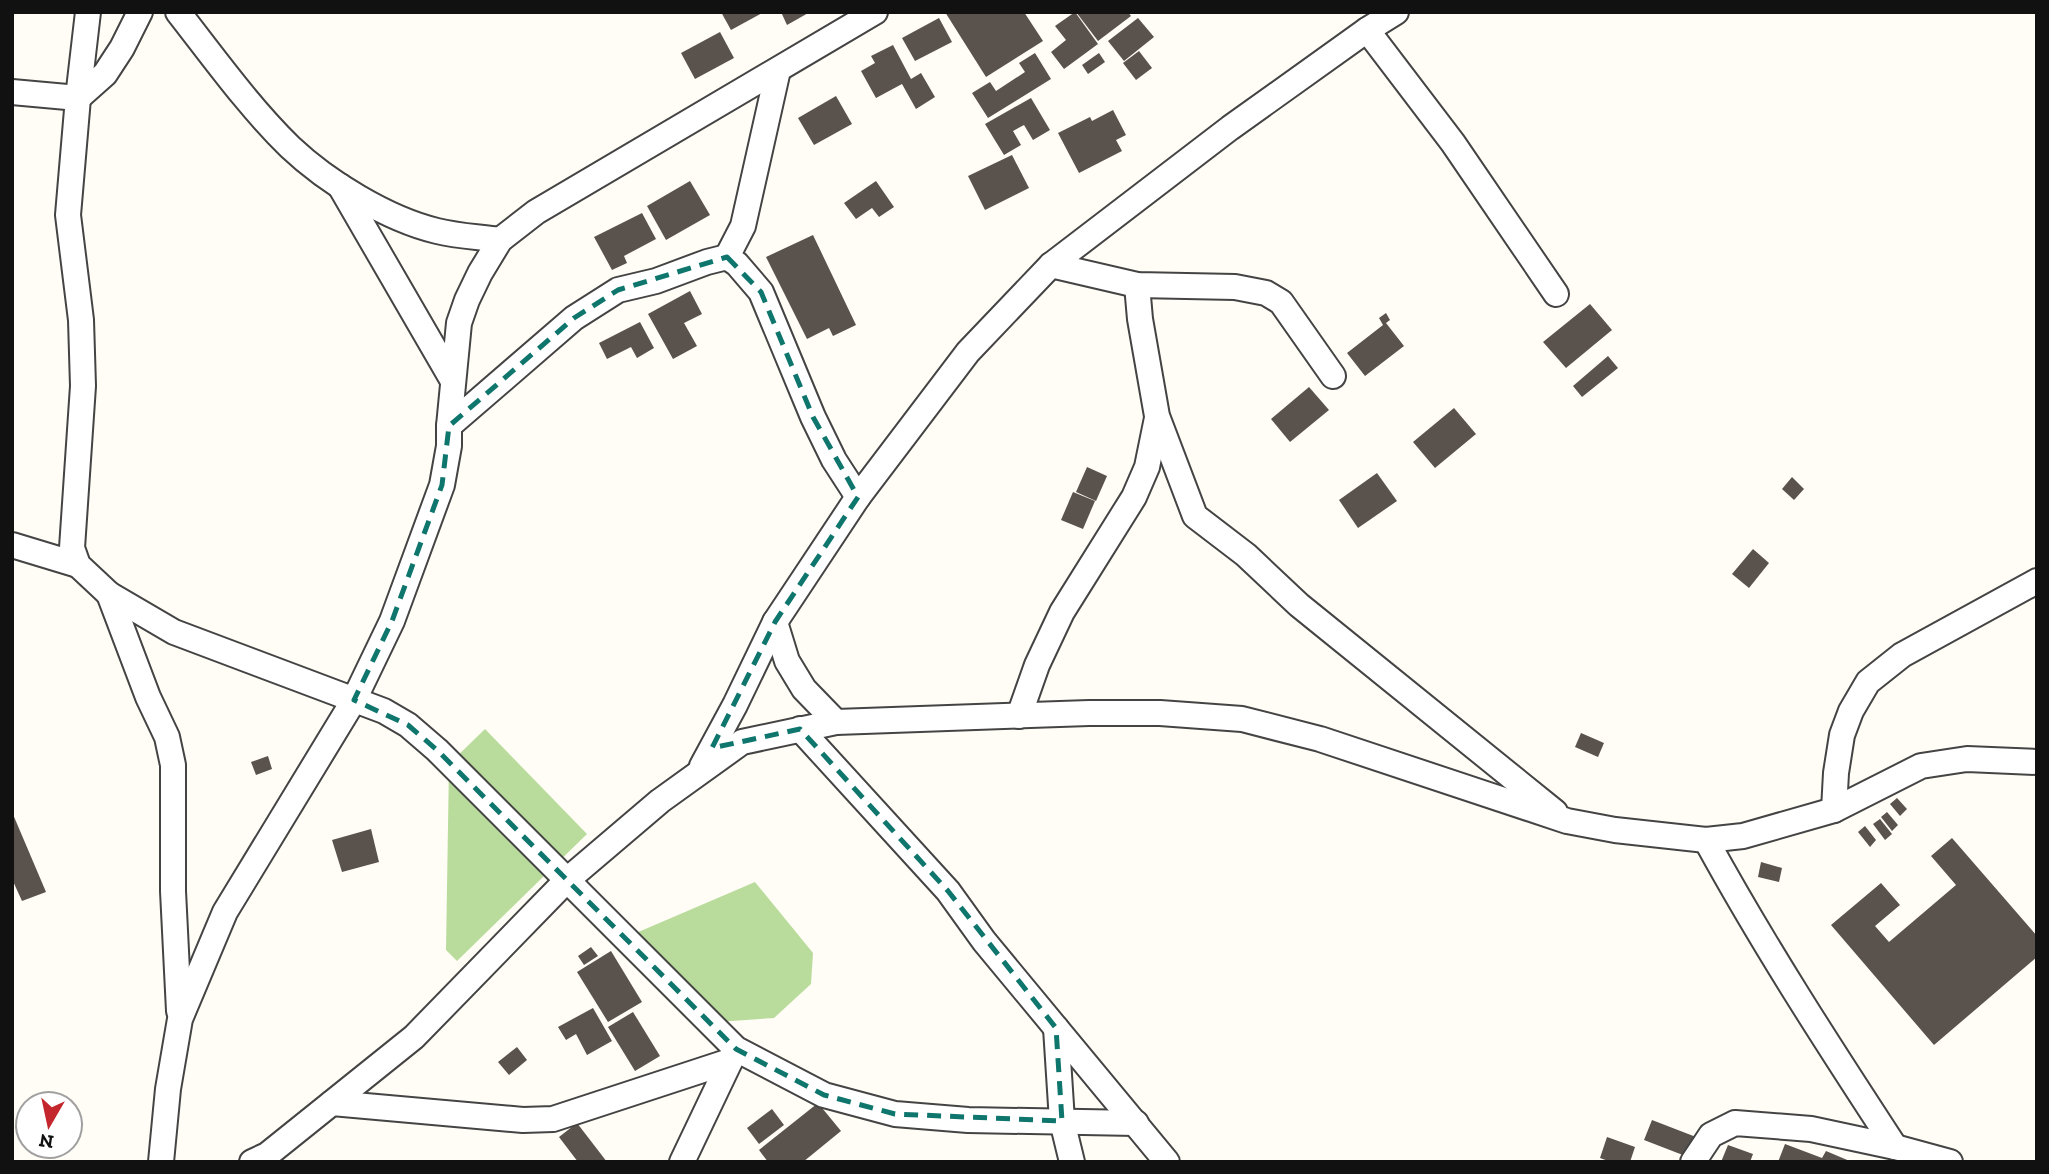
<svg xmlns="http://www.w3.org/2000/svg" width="2049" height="1174" viewBox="0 0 2049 1174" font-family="'Zilla Slab',serif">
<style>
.forest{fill:#b9dc9c}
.building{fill:#5a524d}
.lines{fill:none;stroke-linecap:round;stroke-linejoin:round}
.minor-casing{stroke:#444;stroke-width:28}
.minor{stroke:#fff;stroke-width:24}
.marked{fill:none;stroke:#0f766e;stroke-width:5;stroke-dasharray:14 9;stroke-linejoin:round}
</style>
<rect width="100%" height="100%" fill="#fffdf5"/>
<g class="forest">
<polygon points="485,729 587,834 457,961 446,950 449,764"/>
<polygon points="755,882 813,953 811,984 774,1018 717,1022 636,933"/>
</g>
<g class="building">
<polygon points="721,12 764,12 731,30"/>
<polygon points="781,12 810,12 787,25"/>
<polygon points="945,12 1024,12 1043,41 986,77"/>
<polygon points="1075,12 1098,44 1064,69 1051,52 1066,40 1055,26"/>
<polygon points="1076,12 1128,12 1131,16 1098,41"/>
<polygon points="939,18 952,42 915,61 902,38"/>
<polygon points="1138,18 1154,37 1124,61 1108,41"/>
<polygon points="720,32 734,58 695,79 681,53"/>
<polygon points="893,45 911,79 921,73 935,97 916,109 902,84 876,98 861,71 875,63 871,56"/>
<polygon points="1139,51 1152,68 1136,80 1123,63"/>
<polygon points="1035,53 1051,79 988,118 972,93 990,82 996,91 1025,72 1019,63"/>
<polygon points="1099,53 1105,62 1088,74 1082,65"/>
<polygon points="836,96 852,124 814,145 798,118"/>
<polygon points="1031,98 1050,130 1033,140 1024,125 1013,131 1021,145 1004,155 985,124"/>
<polygon points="1113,110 1126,135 1116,140 1122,151 1079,173 1058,133 1090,117 1092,121"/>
<polygon points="1012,155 1029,188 985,210 968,176"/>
<polygon points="690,181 710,215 666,240 647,206"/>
<polygon points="876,181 894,207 879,217 872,208 856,219 844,203"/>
<polygon points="642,213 656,239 624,256 627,263 612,270 594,237"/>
<polygon points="813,235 856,325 833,336 829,328 807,339 766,257"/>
<polygon points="690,291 702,314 684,323 697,346 673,359 648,314"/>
<polygon points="1590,304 1612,330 1566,368 1543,342"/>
<polygon points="1386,313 1390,320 1386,323 1404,346 1365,376 1347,353 1383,325 1379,318"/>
<polygon points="640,322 654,348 637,358 631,347 607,359 599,343"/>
<polygon points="1608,356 1618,368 1582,397 1573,386"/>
<polygon points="1309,387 1329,410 1290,442 1271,419"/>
<polygon points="1454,408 1476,434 1435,468 1413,442"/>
<polygon points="1087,467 1107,476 1096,501 1076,492"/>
<polygon points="1377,473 1397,501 1358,528 1339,500"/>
<polygon points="1792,477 1804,489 1794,500 1782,489"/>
<polygon points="1073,492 1095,501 1083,529 1061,520"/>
<polygon points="1753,549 1769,563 1749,588 1732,574"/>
<polygon points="1581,733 1604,743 1598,757 1575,747"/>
<polygon points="268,756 272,769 256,775 251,762"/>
<polygon points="1897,798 1907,809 1900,816 1890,804"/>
<polygon points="12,812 46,892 22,901 12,879"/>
<polygon points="1887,812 1898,825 1892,831 1881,817"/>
<polygon points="1880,819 1892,834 1885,840 1873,824"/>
<polygon points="1865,826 1876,840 1870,847 1858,832"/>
<polygon points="371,829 379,862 342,872 332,840"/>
<polygon points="1952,838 2037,936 2037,957 1934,1045 1831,925 1881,883 1900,905 1875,926 1889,942 1956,885 1931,856"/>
<polygon points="1761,862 1782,868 1779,882 1758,877"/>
<polygon points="591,947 598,956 584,965 578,956"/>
<polygon points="611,951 642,1002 608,1022 577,972"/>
<polygon points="593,1008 612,1041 587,1055 576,1034 566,1040 558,1027"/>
<polygon points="633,1012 660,1056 635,1071 608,1027"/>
<polygon points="517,1047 527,1060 509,1075 498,1062"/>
<polygon points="818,1103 841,1131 803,1162 768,1162 759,1150"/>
<polygon points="772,1109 784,1125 759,1144 747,1128"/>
<polygon points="1652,1120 1696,1137 1688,1157 1644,1140"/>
<polygon points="577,1123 607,1162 578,1162 559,1137"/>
<polygon points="1607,1137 1635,1147 1630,1162 1611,1162 1600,1158"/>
<polygon points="1785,1144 1822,1158 1826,1151 1852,1162 1778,1162"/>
<polygon points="1728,1145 1753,1154 1750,1162 1721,1162"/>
</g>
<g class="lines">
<defs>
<g id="minor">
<polyline points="88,12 78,98 68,215 81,320 83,386 72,548 78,565 109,594 174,632 384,711 408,725 437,750 736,1049 824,1095 895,1114 968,1120 1136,1123"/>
<path d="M 178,12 C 214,58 249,107 290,147 C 327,182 387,219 437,231 C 457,236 479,237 500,240"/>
<polyline points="1367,30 1453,143 1556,294"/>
<polyline points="12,92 78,98 105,74 122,48 140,12"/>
<polyline points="340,186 453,381"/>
<polyline points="727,257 743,226 778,70"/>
<polyline points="1051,265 1137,285 1235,287 1266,293 1281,302 1333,376"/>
<polyline points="1137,285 1140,319 1157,416 1195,516 1246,555 1299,605 1555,812"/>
<polyline points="449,426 574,318 618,290 656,281 707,262 727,257 737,264 761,292 813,417 834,460 858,497"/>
<polyline points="12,545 78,565"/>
<polyline points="109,594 148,697 167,737 173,765 173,891 179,1011"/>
<polyline points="775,622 787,661 804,689 836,722"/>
<polyline points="1019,716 1037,665 1062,612 1134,497 1147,467 1157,418"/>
<polyline points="800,729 948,891 984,941 1167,1162"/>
<polyline points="702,766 735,705 775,622 858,497 968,352 1051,265 1230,128 1367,30 1396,12"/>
<polyline points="1834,810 1836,773 1842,735 1851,711 1868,682 1902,655 2037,581"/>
<path d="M 1706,840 C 1764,946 1829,1046 1895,1147"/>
<polyline points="1056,1028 1062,1121 1072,1162"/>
<polyline points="332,1103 523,1120 553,1119 730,1061"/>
<polyline points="161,1162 168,1089 180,1019 225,912 354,700 392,621 442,485 449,446 449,426 459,323 467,300 480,273 500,240 536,212 875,12"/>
<polyline points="252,1162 267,1155 414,1037 566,881 660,801 742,742 836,722 1089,713 1160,713 1242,719 1320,739 1567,821 1615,830 1706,840 1743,836 1834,810 1921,766 1967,759 2037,762"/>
<polyline points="682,1162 734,1053"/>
<polyline points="1693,1162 1711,1135 1735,1123 1811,1129 1895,1147 1950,1162"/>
</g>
</defs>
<use href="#minor" class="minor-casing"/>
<use href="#minor" class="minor"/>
</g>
<path class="marked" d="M 727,257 L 761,292 L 813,417 L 858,497 L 775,622 L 712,748 L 800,729 L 948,891 L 1056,1028 L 1062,1121 L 895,1114 L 824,1095 L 736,1049 L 437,750 L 408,725 L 354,700 L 392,621 L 442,485 L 449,426 L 574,318 L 618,290 Z"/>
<rect width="2049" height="1174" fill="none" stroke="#111111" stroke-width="28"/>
<g transform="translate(49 1125) rotate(189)"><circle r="33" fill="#ffffff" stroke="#a0a0a0" stroke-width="2"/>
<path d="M0-5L12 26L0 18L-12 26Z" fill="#c4262e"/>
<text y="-10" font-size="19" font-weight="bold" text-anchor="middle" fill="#111111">N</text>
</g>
</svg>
